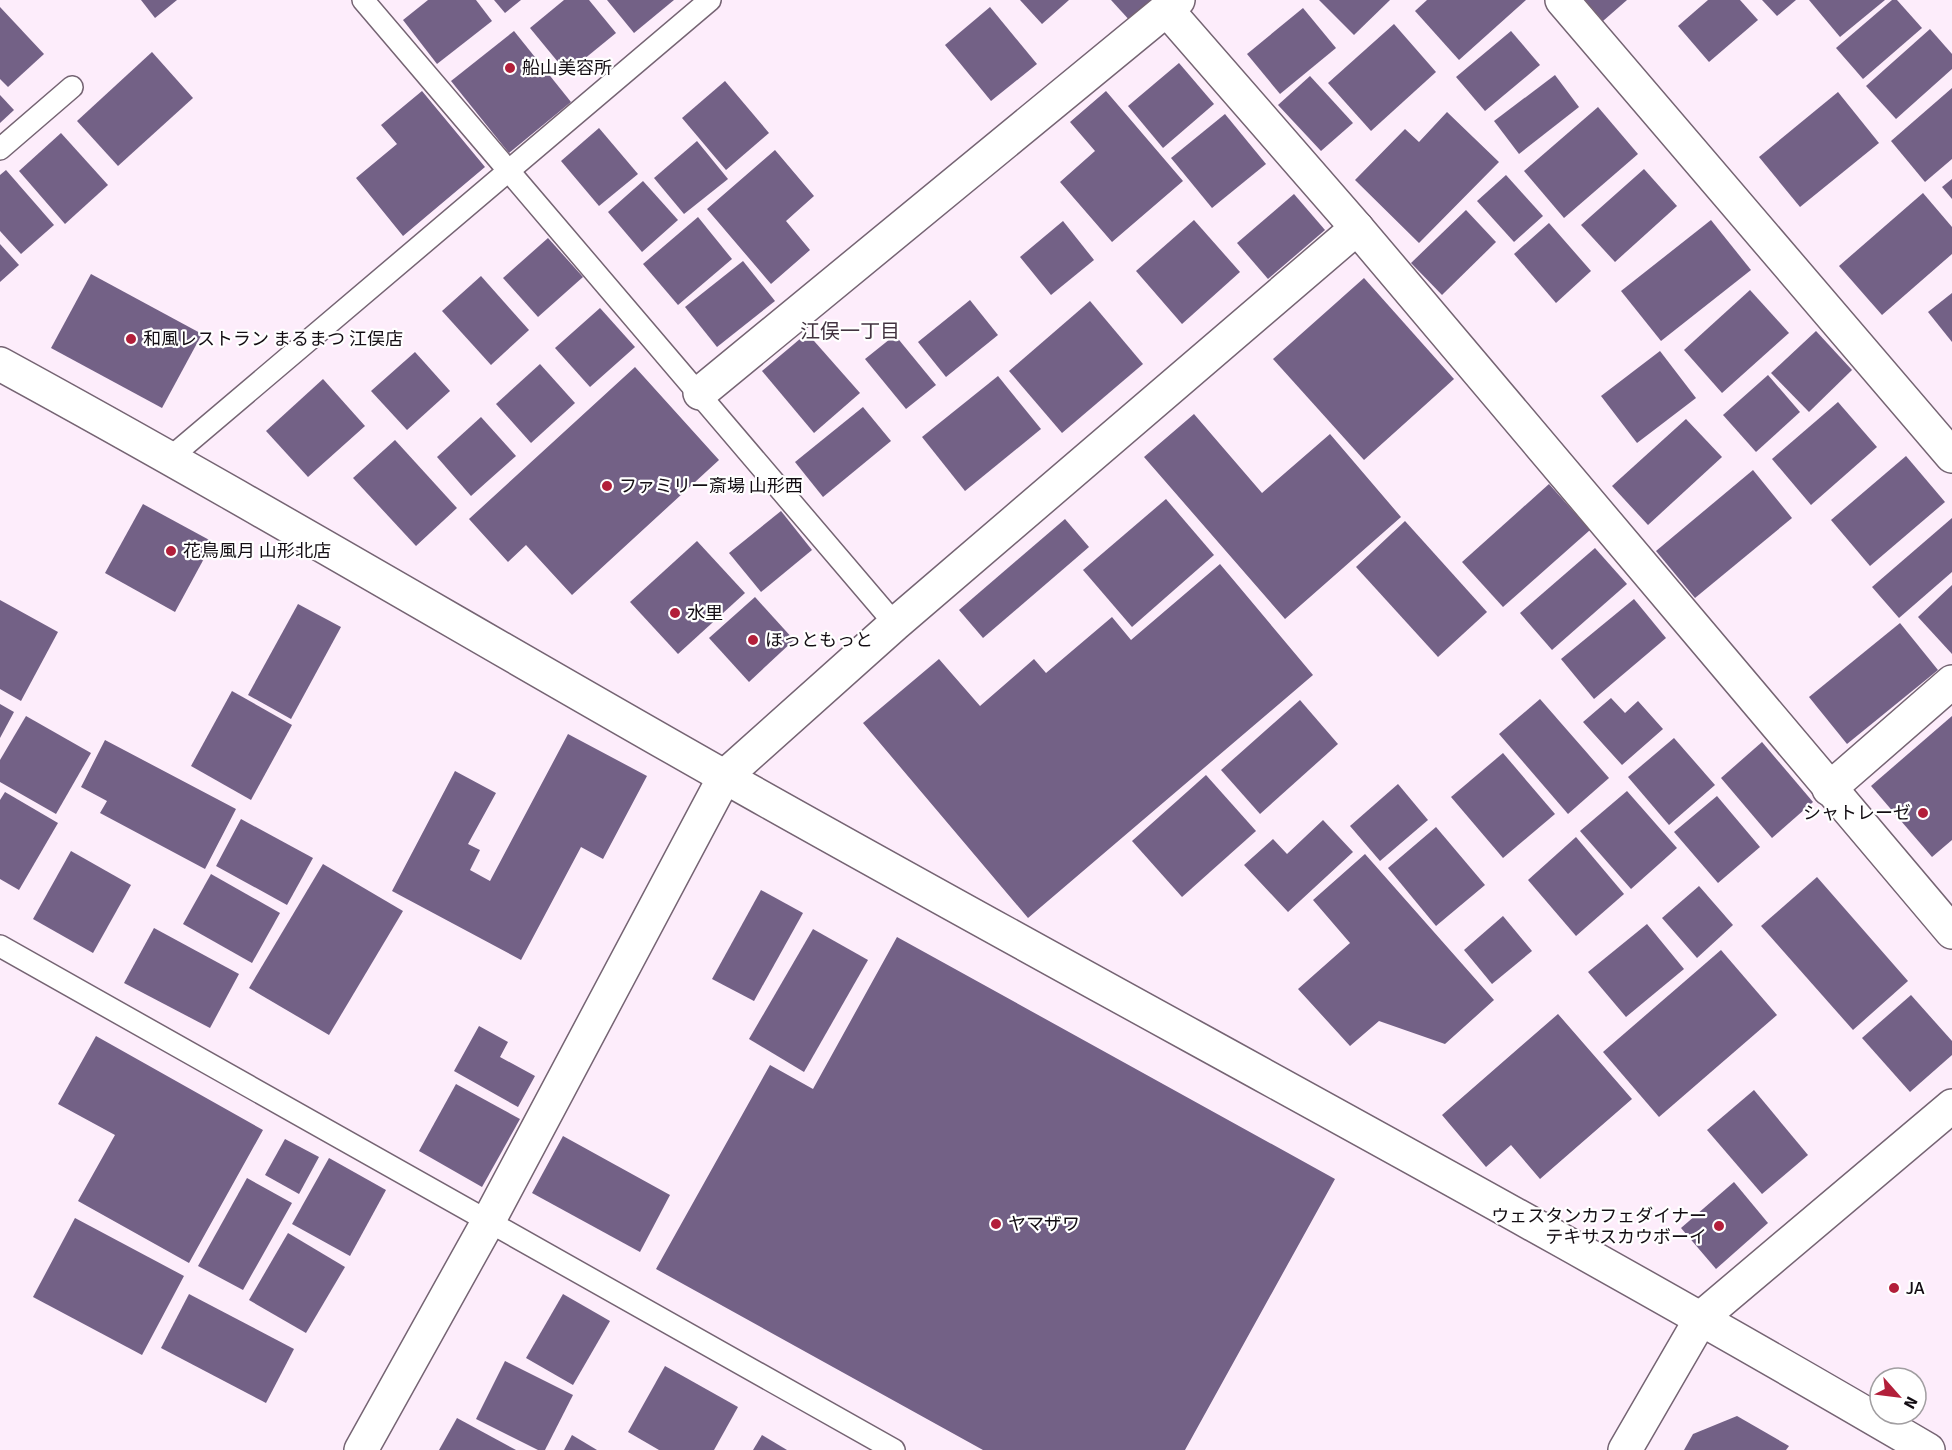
<svg xmlns="http://www.w3.org/2000/svg" width="1952" height="1450" viewBox="0 0 1952 1450" font-family="Signika,'Noto Sans JP',sans-serif">
<style>
.building{fill:#736186}
.lines{fill:none;stroke-linecap:round;stroke-linejoin:round}
.service-casing{stroke:#756473;stroke-width:24}
.minor-casing{stroke:#756473;stroke-width:36}
.tertiary-casing{stroke:#756473;stroke-width:36}
.service{stroke:#fff;stroke-width:21}
.minor{stroke:#fff;stroke-width:33}
.tertiary{stroke:#fff;stroke-width:33}
.poi-dot{fill:#b21f3a;stroke:#fff;stroke-width:2}
.labels{text-anchor:middle;stroke-width:4.5;stroke-linejoin:round;paint-order:stroke}
.poi-label{font-size:18px;fill:#130d13;stroke:#fff;text-anchor:start}
.neighbourhood-label{font-size:20px;fill:#423340;stroke:#fff}
</style>
<rect width="100%" height="100%" fill="#fdedfb"/>
<g class="building">
<polygon points="141,0 177,0 155,18"/>
<polygon points="428,0 476,0 492,21 437,64 403,20"/>
<polygon points="494,0 521,0 505,13"/>
<polygon points="564,0 589,0 616,33 567,73 530,28"/>
<polygon points="607,0 674,0 634,33"/>
<polygon points="1020,0 1069,0 1042,24"/>
<polygon points="1111,0 1158,0 1132,23"/>
<polygon points="1319,0 1390,0 1354,35"/>
<polygon points="1427,0 1526,0 1459,60 1415,11"/>
<polygon points="1585,0 1627,0 1603,21"/>
<polygon points="1708,0 1740,0 1758,20 1709,62 1678,26"/>
<polygon points="1762,0 1796,0 1777,16"/>
<polygon points="1809,0 1885,0 1840,37"/>
<polygon points="1892,0 1897,0 1922,28 1863,79 1836,48"/>
<polygon points="0,7 44,54 8,87 0,79"/>
<polygon points="990,7 1037,64 991,101 945,45"/>
<polygon points="1303,8 1336,48 1280,94 1247,54"/>
<polygon points="1394,24 1436,72 1371,131 1328,83"/>
<polygon points="1930,29 1952,54 1952,69 1896,119 1866,86"/>
<polygon points="514,31 571,102 509,153 451,81"/>
<polygon points="1511,31 1540,65 1485,111 1456,77"/>
<polygon points="152,52 193,98 118,166 77,121"/>
<polygon points="1179,63 1214,104 1163,148 1128,106"/>
<polygon points="1555,75 1579,107 1519,154 1494,121"/>
<polygon points="1310,76 1353,123 1321,151 1278,105"/>
<polygon points="725,81 769,133 726,170 682,118"/>
<polygon points="1952,88 1952,159 1925,182 1891,141"/>
<polygon points="422,91 485,167 403,236 356,178 397,144 381,125"/>
<polygon points="1106,91 1183,181 1112,242 1060,182 1095,151 1070,122"/>
<polygon points="1838,92 1879,143 1800,207 1759,157"/>
<polygon points="0,95 14,110 0,123"/>
<polygon points="1598,107 1638,154 1564,218 1524,171"/>
<polygon points="1447,112 1499,162 1419,243 1355,180 1405,129 1419,142"/>
<polygon points="1225,114 1266,164 1212,208 1171,158"/>
<polygon points="599,128 638,174 599,206 561,161"/>
<polygon points="61,133 108,185 65,224 19,171"/>
<polygon points="697,141 728,179 684,214 654,178"/>
<polygon points="775,150 814,196 786,221 810,250 771,284 707,209"/>
<polygon points="1644,169 1677,206 1615,262 1581,225"/>
<polygon points="6,170 54,225 21,254 0,231 0,175"/>
<polygon points="1506,175 1543,216 1514,242 1477,201"/>
<polygon points="1952,179 1952,199 1942,187"/>
<polygon points="643,181 678,220 642,252 608,212"/>
<polygon points="1923,193 1952,227 1952,254 1882,315 1839,266"/>
<polygon points="1294,194 1325,230 1268,279 1237,243"/>
<polygon points="1466,210 1496,242 1442,295 1411,263"/>
<polygon points="698,217 732,259 678,305 643,264"/>
<polygon points="1194,220 1240,272 1182,324 1136,271"/>
<polygon points="1711,220 1751,270 1661,341 1621,291"/>
<polygon points="1063,221 1094,260 1051,295 1020,257"/>
<polygon points="1549,223 1591,271 1556,303 1514,254"/>
<polygon points="548,238 583,277 538,317 503,278"/>
<polygon points="0,244 19,265 0,282"/>
<polygon points="743,261 775,301 717,347 685,307"/>
<polygon points="91,274 202,334 162,408 51,348"/>
<polygon points="481,276 529,330 491,365 442,311"/>
<polygon points="1364,278 1454,379 1364,460 1273,359"/>
<polygon points="1750,290 1789,333 1722,393 1684,350"/>
<polygon points="1952,293 1952,342 1928,312"/>
<polygon points="970,300 998,335 946,377 918,342"/>
<polygon points="1090,301 1143,364 1062,433 1009,371"/>
<polygon points="600,308 635,347 590,387 555,348"/>
<polygon points="1816,331 1852,370 1809,412 1771,373"/>
<polygon points="807,333 860,393 814,433 762,371"/>
<polygon points="895,335 936,385 906,409 865,359"/>
<polygon points="1660,351 1696,398 1637,443 1601,396"/>
<polygon points="415,352 450,391 407,430 371,391"/>
<polygon points="540,364 575,403 531,443 496,404"/>
<polygon points="635,367 719,460 572,595 526,545 508,562 469,519"/>
<polygon points="1768,375 1800,412 1756,452 1723,415"/>
<polygon points="998,376 1041,429 965,491 922,437"/>
<polygon points="323,379 365,426 308,477 266,431"/>
<polygon points="1838,402 1877,447 1811,505 1772,459"/>
<polygon points="863,407 891,441 823,497 795,462"/>
<polygon points="1194,414 1262,493 1330,434 1401,517 1285,619 1144,457"/>
<polygon points="481,417 516,456 471,496 437,457"/>
<polygon points="1686,419 1722,457 1648,525 1612,486"/>
<polygon points="395,440 457,508 416,546 353,478"/>
<polygon points="1906,456 1945,502 1870,566 1831,520"/>
<polygon points="1753,470 1792,518 1695,598 1656,551"/>
<polygon points="1549,484 1590,530 1503,607 1462,562"/>
<polygon points="1166,499 1214,555 1132,627 1083,570"/>
<polygon points="143,504 213,542 175,612 105,573"/>
<polygon points="781,511 812,550 761,592 729,553"/>
<polygon points="1952,518 1952,572 1899,618 1872,587"/>
<polygon points="1065,519 1089,547 983,638 959,610"/>
<polygon points="1405,521 1487,612 1438,657 1356,567"/>
<polygon points="697,541 745,593 678,654 630,602"/>
<polygon points="1595,548 1627,584 1552,650 1520,613"/>
<polygon points="1220,564 1313,675 1028,918 863,723 939,659 980,706 1034,659 1046,673 1112,617 1131,640"/>
<polygon points="1952,585 1952,654 1918,617"/>
<polygon points="755,597 794,640 749,682 709,638"/>
<polygon points="1634,599 1666,638 1594,699 1561,659"/>
<polygon points="0,600 58,632 21,701 0,689"/>
<polygon points="298,604 341,627 291,719 248,695"/>
<polygon points="1900,623 1938,670 1847,744 1809,697"/>
<polygon points="232,691 292,725 251,800 191,766"/>
<polygon points="1611,698 1625,713 1638,701 1663,729 1622,765 1583,722"/>
<polygon points="1540,699 1609,778 1568,814 1499,734"/>
<polygon points="1300,700 1338,744 1260,814 1221,770"/>
<polygon points="0,704 14,712 0,738"/>
<polygon points="26,716 91,753 56,814 0,782 0,760"/>
<polygon points="1952,716 1952,840 1932,857 1871,786"/>
<polygon points="568,734 647,776 603,859 581,847 521,960 392,891 455,771 496,793 468,844 480,850 470,870 490,881"/>
<polygon points="1674,738 1715,785 1669,825 1628,777"/>
<polygon points="105,740 236,809 205,869 100,813 107,801 81,787"/>
<polygon points="1762,742 1813,802 1772,838 1721,778"/>
<polygon points="1503,753 1555,814 1503,858 1451,797"/>
<polygon points="1206,775 1256,831 1182,897 1132,841"/>
<polygon points="1398,784 1428,820 1380,861 1350,826"/>
<polygon points="1627,791 1677,848 1631,889 1580,831"/>
<polygon points="5,792 58,823 19,890 0,879 0,800"/>
<polygon points="1717,796 1760,847 1718,883 1674,832"/>
<polygon points="241,819 313,858 287,905 216,866"/>
<polygon points="1323,820 1353,852 1288,912 1244,865 1273,839 1287,854"/>
<polygon points="1436,827 1485,885 1436,926 1388,868"/>
<polygon points="1576,837 1624,894 1576,936 1528,880"/>
<polygon points="71,851 131,885 93,953 33,919"/>
<polygon points="1365,854 1494,1000 1445,1044 1379,1021 1350,1046 1298,989 1350,943 1313,900"/>
<polygon points="323,864 403,911 329,1035 249,988"/>
<polygon points="211,874 280,913 252,963 183,924"/>
<polygon points="1817,877 1908,981 1853,1030 1761,926"/>
<polygon points="1699,886 1733,925 1697,958 1662,918"/>
<polygon points="761,890 803,913 754,1001 712,979"/>
<polygon points="1503,916 1532,951 1492,984 1464,950"/>
<polygon points="1647,924 1684,969 1626,1017 1588,972"/>
<polygon points="154,928 239,974 210,1028 124,983"/>
<polygon points="813,929 868,960 804,1072 749,1039"/>
<polygon points="897,937 1335,1179 1185,1450 983,1450 656,1269 770,1065 813,1089"/>
<polygon points="1721,950 1777,1015 1659,1117 1603,1052"/>
<polygon points="1911,995 1952,1041 1952,1055 1910,1092 1862,1038"/>
<polygon points="1558,1014 1632,1099 1540,1179 1511,1145 1486,1167 1442,1115"/>
<polygon points="479,1026 508,1042 500,1057 535,1076 518,1107 454,1071"/>
<polygon points="96,1036 263,1130 189,1263 78,1201 115,1135 58,1104"/>
<polygon points="456,1084 520,1119 482,1187 419,1151"/>
<polygon points="1754,1090 1808,1155 1762,1194 1707,1130"/>
<polygon points="563,1136 670,1195 640,1252 532,1193"/>
<polygon points="285,1139 319,1157 299,1194 265,1175"/>
<polygon points="329,1158 386,1190 350,1256 292,1224"/>
<polygon points="247,1178 292,1203 243,1290 198,1266"/>
<polygon points="1734,1182 1768,1223 1716,1269 1681,1228"/>
<polygon points="75,1218 184,1276 142,1355 33,1297"/>
<polygon points="288,1233 345,1267 306,1333 249,1300"/>
<polygon points="189,1294 294,1349 266,1403 161,1348"/>
<polygon points="563,1294 610,1321 573,1385 526,1358"/>
<polygon points="505,1361 573,1395 545,1450 538,1450 476,1419"/>
<polygon points="665,1366 738,1407 714,1450 659,1450 628,1432"/>
<polygon points="1737,1416 1789,1446 1786,1450 1684,1450 1693,1434"/>
<polygon points="457,1418 516,1450 439,1450"/>
<polygon points="572,1435 597,1450 564,1450"/>
<polygon points="762,1435 787,1450 753,1450"/>
</g>
<g class="lines">
<defs>
<g id="service">
<polyline points="363,0 895,624"/>
<polyline points="0,149 72,87"/>
<polyline points="171,457 710,0"/>
<polyline points="0,946 894,1450"/>
</g>
<g id="minor">
<polyline points="1562,0 1952,456"/>
<polyline points="1167,10 1357,228 1952,932"/>
<polyline points="700,393 1178,0"/>
<polyline points="1829,789 1952,682"/>
<polyline points="361,1450 488,1222 725,776 895,624 1357,228"/>
</g>
<g id="tertiary">
<path d="M 0,364 C 244,497 483,640 725,777 C 1125,1003 1532,1217 1928,1450"/>
<polyline points="1625,1450 1702,1317 1952,1106"/>
</g>
</defs>
<use href="#service" class="service-casing"/>
<use href="#minor" class="minor-casing"/>
<use href="#tertiary" class="tertiary-casing"/>
<use href="#service" class="service"/>
<use href="#minor" class="minor"/>
<use href="#tertiary" class="tertiary"/>
</g>
<g class="poi-dot">
<circle cx="510" cy="68" r="6"/>
<circle cx="131" cy="339" r="6"/>
<circle cx="607" cy="486" r="6"/>
<circle cx="171" cy="551" r="6"/>
<circle cx="675" cy="613" r="6"/>
<circle cx="753" cy="640" r="6"/>
<circle cx="1923" cy="813" r="6"/>
<circle cx="996" cy="1224" r="6"/>
<circle cx="1719" cy="1226" r="6"/>
<circle cx="1894" cy="1288" r="6"/>
</g>
<g class="labels">
<g class="poi-label">
<text x="522" y="74">船山美容所</text>
<text x="143" y="345">和風レストラン まるまつ 江俣店</text>
<text x="619" y="492">ファミリー斎場 山形西</text>
<text x="183" y="557">花鳥風月 山形北店</text>
<text x="687" y="619">水里</text>
<text x="765" y="646">ほっともっと</text>
<text x="1911" y="819" text-anchor="end">シャトレーゼ</text>
<text x="1707" y="1222" text-anchor="end">ウェスタンカフェダイナー<tspan x="1707" dy="21">テキサスカウボーイ</tspan></text>
<text x="1008" y="1230">ヤマザワ</text>
<text x="1906" y="1294">JA</text>
</g>
<g class="neighbourhood-label">
<text x="850" y="338">江俣一丁目</text>
</g>
</g>
<g transform="translate(1898 1396) rotate(118)"><circle r="28" fill="#ffffff" stroke="#a19ea1" stroke-width="1.5"/>
<path d="M0-4.5L10 22L0 15L-10 22Z" fill="#b21f3a"/>
<text y="-9" font-size="16" font-weight="bold" text-anchor="middle" fill="#130d13">N</text>
</g>
</svg>
